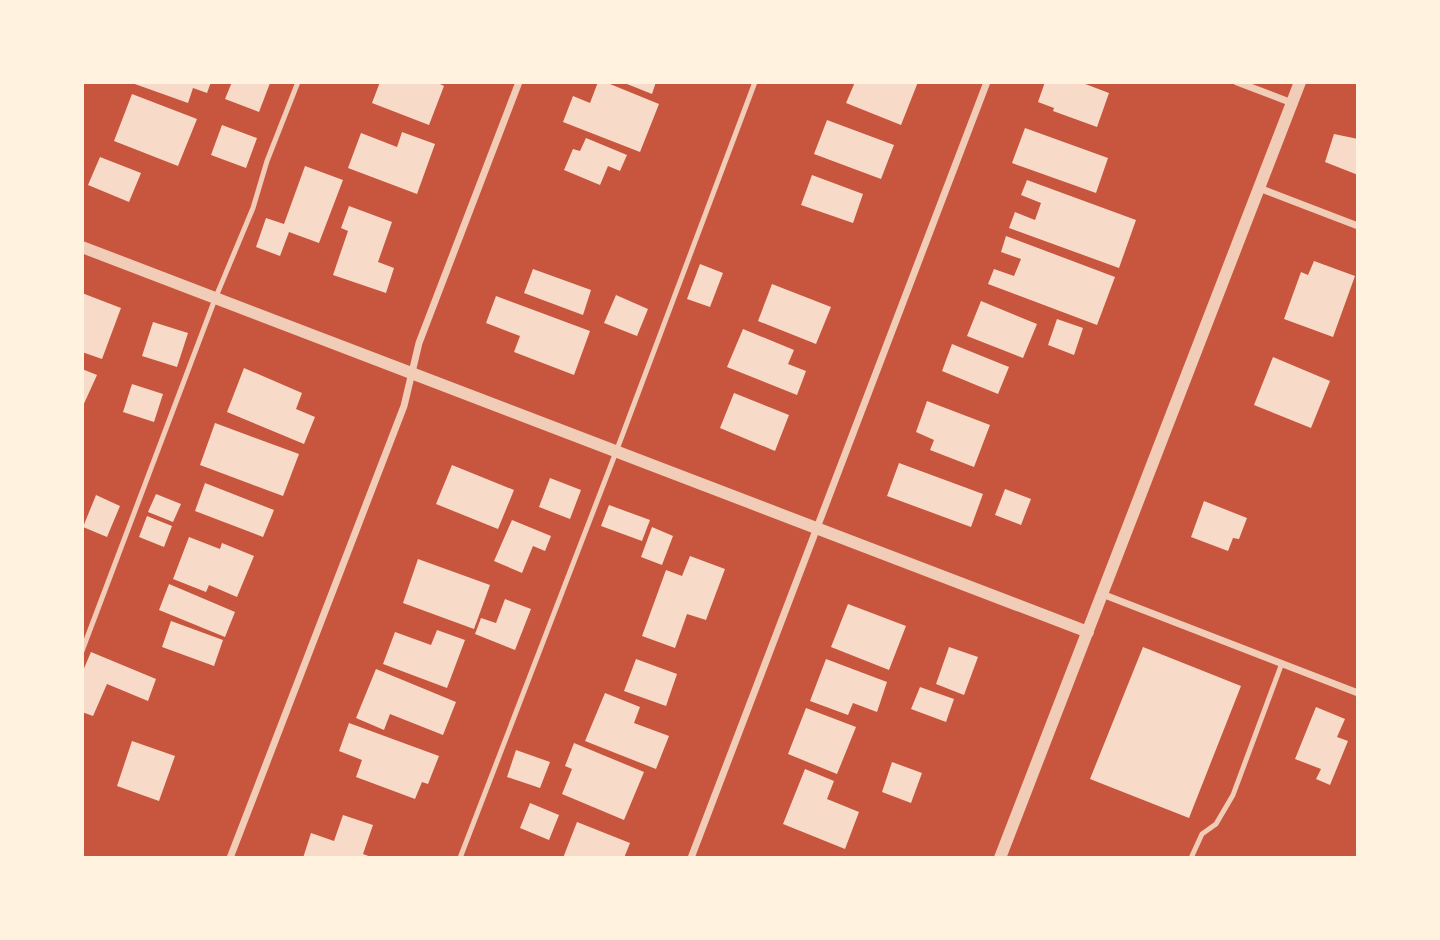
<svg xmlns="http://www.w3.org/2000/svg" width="1440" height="940" viewBox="0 0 1440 940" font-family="'Public Sans',sans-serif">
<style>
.building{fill:#f7dbc8}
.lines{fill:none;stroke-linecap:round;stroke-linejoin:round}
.service{stroke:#f1ccb7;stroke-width:5}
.minor{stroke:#f1ccb7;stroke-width:7}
.tertiary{stroke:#f1ccb7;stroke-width:12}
</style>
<rect width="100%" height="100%" fill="#c8553d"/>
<g class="building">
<polygon points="211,82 207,93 193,88 188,103 132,83"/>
<polygon points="232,82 270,83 259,112 225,99"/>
<polygon points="380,82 436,82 444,86 429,125 372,103"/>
<polygon points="598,82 605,82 659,104 640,152 563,122 573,96 590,103"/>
<polygon points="622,82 656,82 652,94"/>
<polygon points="855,82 918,82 901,125 846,103"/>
<polygon points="1045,82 1080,82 1109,93 1097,127 1053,111 1054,108 1038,102"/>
<polygon points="132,94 197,119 178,166 114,141"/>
<polygon points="827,120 894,145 881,179 814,154"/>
<polygon points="222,125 257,138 246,168 211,155"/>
<polygon points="1025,128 1108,158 1096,193 1012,163"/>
<polygon points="402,132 435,144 417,194 348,168 361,133 397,147"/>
<polygon points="1334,134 1358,139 1358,175 1325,162"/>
<polygon points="586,138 627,155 620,171 608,166 600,185 564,170 573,149 580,151"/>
<polygon points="100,157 141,173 129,202 88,185"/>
<polygon points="305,166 343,180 319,243 289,232 280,256 256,247 266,218 284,224"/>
<polygon points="812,175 863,194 853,223 801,205"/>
<polygon points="1027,180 1136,220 1119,268 1009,228 1015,212 1035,220 1041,203 1021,195"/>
<polygon points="349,206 392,222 378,262 394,268 386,293 333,275 348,231 341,228"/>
<polygon points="1006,236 1115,277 1097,325 988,284 994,269 1014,276 1021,259 1001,252"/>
<polygon points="1314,261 1355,276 1333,337 1284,319 1301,272 1308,275"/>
<polygon points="700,264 723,273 710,307 687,299"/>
<polygon points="533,269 591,290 583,315 524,293"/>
<polygon points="772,284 831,307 816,344 758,321"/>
<polygon points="82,293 121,308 102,359 82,352"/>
<polygon points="616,295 648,309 637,336 604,323"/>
<polygon points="496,296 590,331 574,375 514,352 520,336 486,323"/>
<polygon points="981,301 1037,324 1023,358 967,336"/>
<polygon points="1057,319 1083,328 1074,355 1048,345"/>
<polygon points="153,322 188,333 177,367 142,356"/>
<polygon points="743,329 794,350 788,364 806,371 797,395 727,367"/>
<polygon points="952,344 1009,367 998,394 942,371"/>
<polygon points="1273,357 1330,381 1311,428 1254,405"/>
<polygon points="244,368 302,393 296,409 315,417 304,444 227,412"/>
<polygon points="82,369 97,375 82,408"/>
<polygon points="132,384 163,394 154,422 123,412"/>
<polygon points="734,393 789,415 775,451 720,428"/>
<polygon points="927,401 990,425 974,467 930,450 934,440 916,432"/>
<polygon points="215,423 299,454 283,496 200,465"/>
<polygon points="899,463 983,494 971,527 887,496"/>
<polygon points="452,465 514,490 498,529 436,504"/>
<polygon points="550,478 581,490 570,519 539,507"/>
<polygon points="205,483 274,510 263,537 195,511"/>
<polygon points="1005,489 1031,499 1021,525 995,515"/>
<polygon points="156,494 181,504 173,522 148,512"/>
<polygon points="96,495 120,506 107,537 83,527"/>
<polygon points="1204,501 1247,518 1239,539 1233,538 1228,551 1191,537"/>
<polygon points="609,505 650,520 642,541 601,526"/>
<polygon points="147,516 172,526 164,547 139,537"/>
<polygon points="512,520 551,536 545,551 533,546 522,573 494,561"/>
<polygon points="652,527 673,536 662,565 641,557"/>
<polygon points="189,537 220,549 222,543 254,556 237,597 209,585 206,592 173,579"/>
<polygon points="690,556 725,569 706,620 687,614 675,648 642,636 666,570 682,576"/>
<polygon points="418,559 490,585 474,629 403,603"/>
<polygon points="169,584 235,612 225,637 159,610"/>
<polygon points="505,599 531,609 515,650 475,634 481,618 496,623"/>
<polygon points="848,604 906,626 889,670 831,647"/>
<polygon points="171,621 223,640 214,666 162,647"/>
<polygon points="437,630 465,640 447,688 383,664 395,632 431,645"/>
<polygon points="949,647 978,657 964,695 936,684"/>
<polygon points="1143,647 1241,686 1189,818 1090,779"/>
<polygon points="91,652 156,679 148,701 107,684 93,716 82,712 82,673"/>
<polygon points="636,659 677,674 666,706 624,691"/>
<polygon points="826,659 887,682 877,712 853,703 848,715 810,701"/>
<polygon points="376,669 456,702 443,735 390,714 384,730 356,718"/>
<polygon points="920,687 954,699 946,722 911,709"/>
<polygon points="605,693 640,707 634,723 669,736 656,769 585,741"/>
<polygon points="1316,707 1345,719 1337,737 1348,741 1330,785 1316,779 1321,769 1295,759"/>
<polygon points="806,708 856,727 837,774 788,754"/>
<polygon points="349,723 439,756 428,784 422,782 415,799 356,777 362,760 339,751"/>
<polygon points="132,741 175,756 159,801 117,786"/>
<polygon points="574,743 644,772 624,820 562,794 572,769 565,766"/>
<polygon points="516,750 550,762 540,788 507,777"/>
<polygon points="892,762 922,773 911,803 882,792"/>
<polygon points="805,769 834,781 827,799 859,812 845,849 783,824"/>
<polygon points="530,803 559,815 549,840 520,828"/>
<polygon points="343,815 373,825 363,854 374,858 303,858 311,833 334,841"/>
<polygon points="577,822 630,843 624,858 563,858"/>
</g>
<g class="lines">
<g class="service">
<polyline points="82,651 215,299 253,208 267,161 298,82"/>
<polyline points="460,858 616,452 755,82"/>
<polyline points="1191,858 1202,834 1216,824 1233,795 1282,663"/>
</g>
<g class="minor">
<polyline points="1237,82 1292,103"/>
<polyline points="1259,188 1358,226"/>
<polyline points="1102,594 1358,693"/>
<polyline points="230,858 404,406 419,343 519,82"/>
<polyline points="691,858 987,82"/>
</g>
<g class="tertiary">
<polyline points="82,247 1088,632"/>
<polyline points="1000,858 1300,82"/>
</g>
</g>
<rect width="1440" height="940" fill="none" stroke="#fff3e0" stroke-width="168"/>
</svg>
